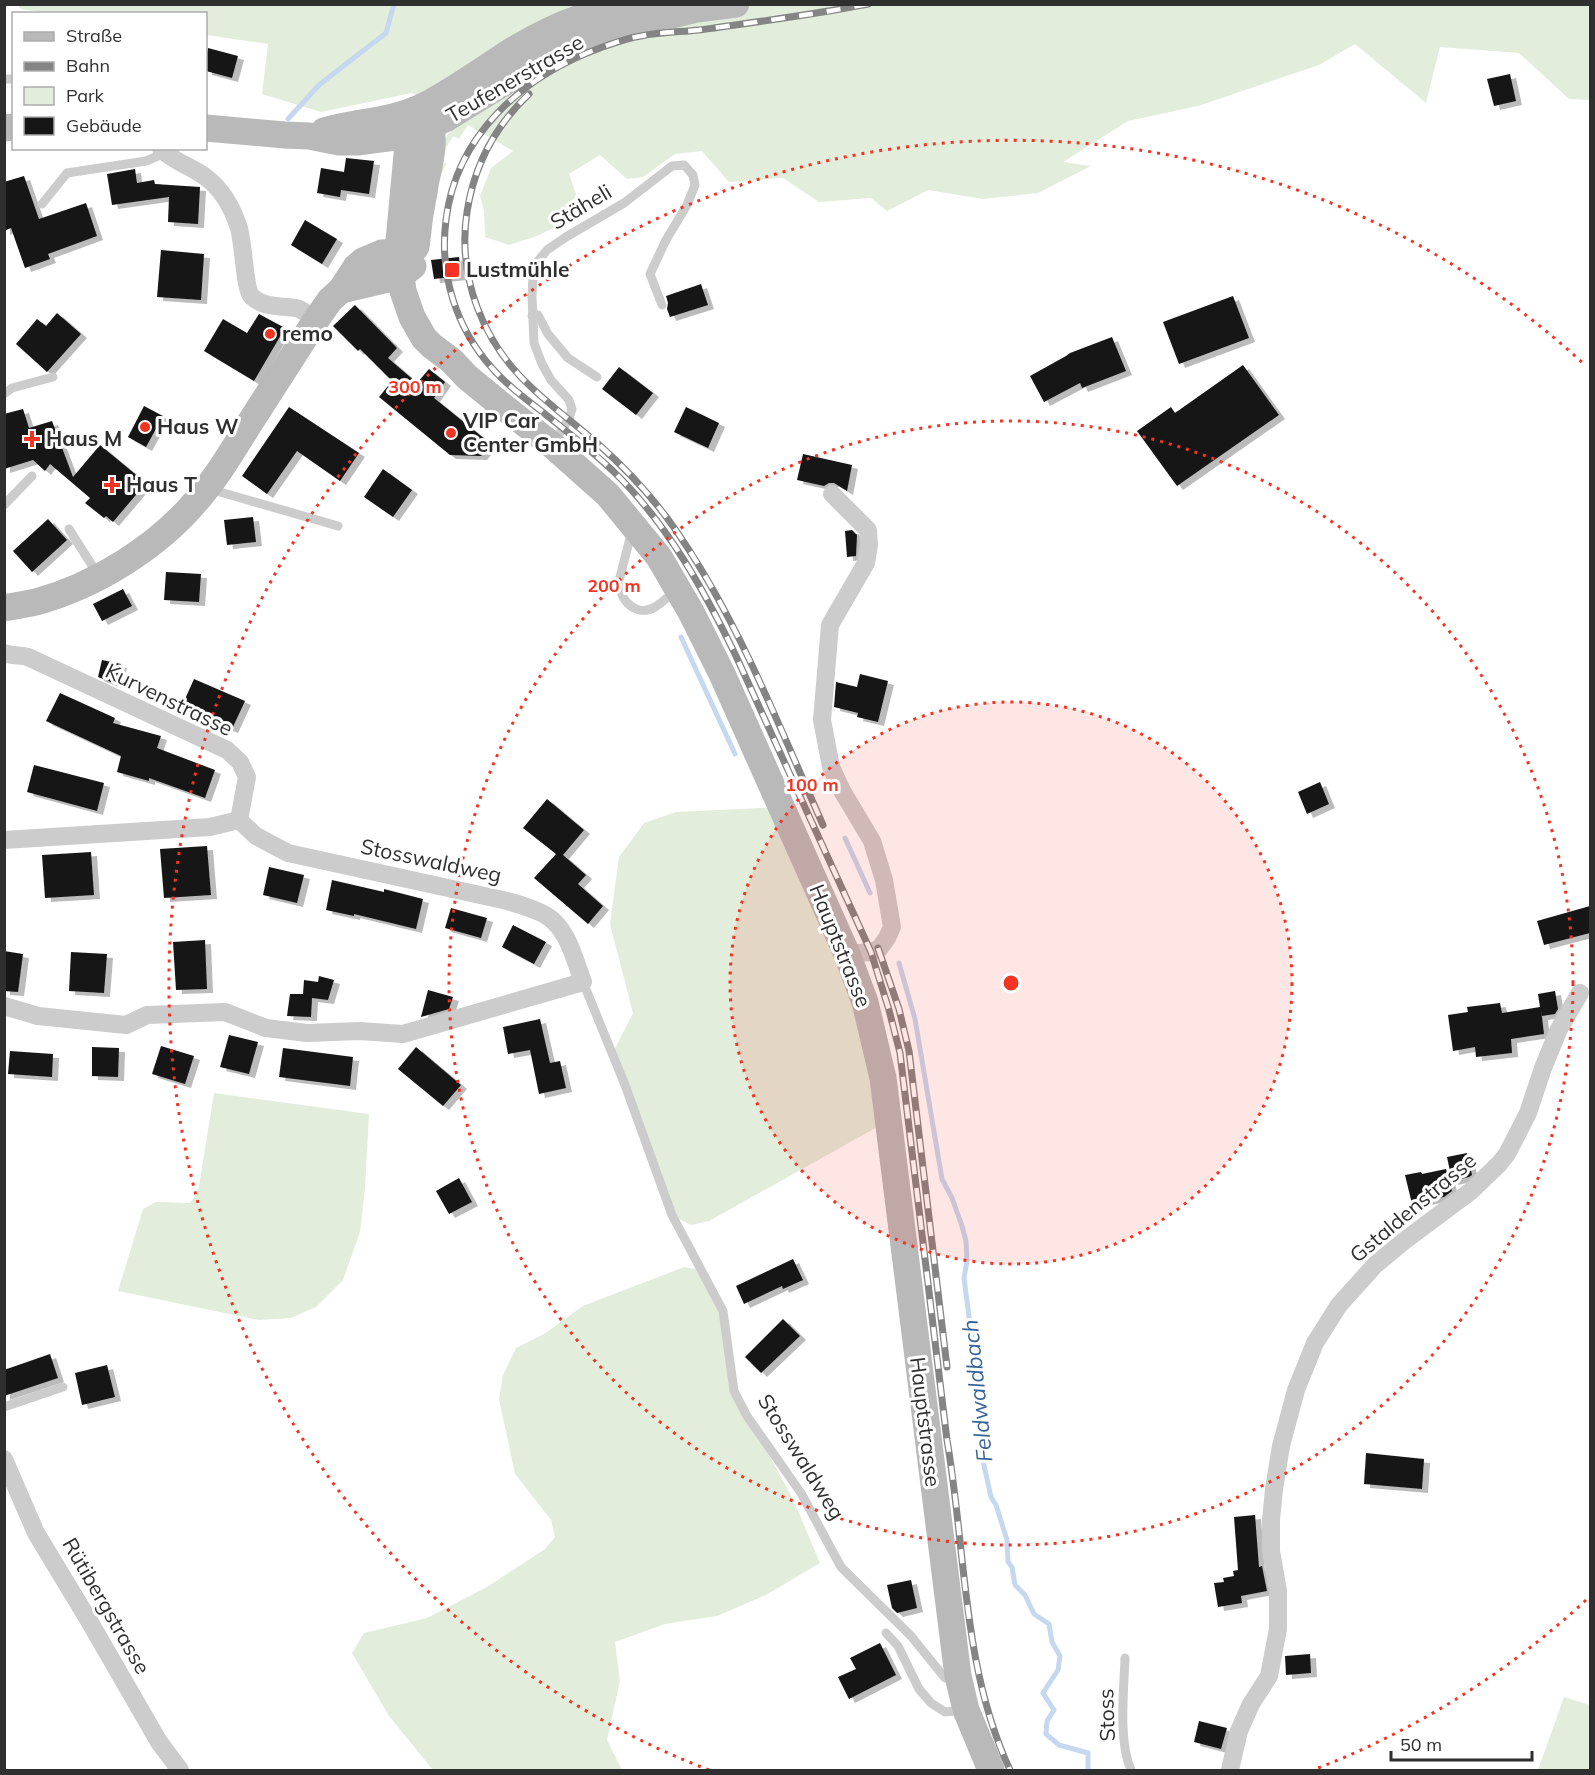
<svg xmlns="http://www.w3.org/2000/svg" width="1595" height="1775" viewBox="0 0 1595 1775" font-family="Mulish,sans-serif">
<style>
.green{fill:#e2eddb}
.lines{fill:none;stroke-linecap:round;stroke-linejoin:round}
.stream{stroke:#c6d8ef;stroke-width:5}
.building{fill:#161616;filter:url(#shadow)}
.lane{stroke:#ccc;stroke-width:9}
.street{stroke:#ccc;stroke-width:18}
.secondary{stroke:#b9b9b9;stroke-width:27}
.rail-casing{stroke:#848484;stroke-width:7}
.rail{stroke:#fff;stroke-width:4.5;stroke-dasharray:14;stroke-linecap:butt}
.ring{fill:none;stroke:#f43322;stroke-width:3;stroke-dasharray:3 6}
.poi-dot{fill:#f43322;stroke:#fff;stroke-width:2}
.labels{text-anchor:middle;stroke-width:6;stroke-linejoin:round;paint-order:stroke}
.street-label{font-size:21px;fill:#2f2f2f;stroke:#fff}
.poi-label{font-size:21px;font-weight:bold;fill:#2f2f2f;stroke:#fff;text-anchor:start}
.water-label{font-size:22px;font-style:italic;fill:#356398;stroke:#fff}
.centre{fill:#f43322;stroke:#fff;stroke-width:3}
.ring-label{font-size:18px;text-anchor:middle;font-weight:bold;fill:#f43322;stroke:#fff;stroke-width:6;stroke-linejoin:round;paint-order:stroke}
</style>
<defs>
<filter id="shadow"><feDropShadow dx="6" dy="4" stdDeviation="0" flood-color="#0004"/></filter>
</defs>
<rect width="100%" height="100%" fill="#fff"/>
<g class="green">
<polygon points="18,5 1590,5 1590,100 1569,99 1519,53 1440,47 1426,103 1355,44 1319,65 1198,106 1128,121 1063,162 1091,166 1038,193 983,199 928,190 887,211 871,198 819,202 783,178 729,182 702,151 675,154 643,177 627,179 600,155 569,174 576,194 566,222 537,236 509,245 485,237 484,211 480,196 491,168 513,151 468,125 459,139 453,136 439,160 446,164 441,175 432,188 445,138 460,121 412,93 321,112 262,94 268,44 206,35 206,14 53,14 21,9"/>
<polygon points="782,807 827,910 888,1121 709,1221 691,1225 672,1215 612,1054 633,1013 610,924 619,857 644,823 676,812"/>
<polygon points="214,1093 369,1114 365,1189 360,1232 343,1280 316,1307 291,1318 259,1320 118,1291 143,1209 156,1202 190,1203 198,1192"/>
<polygon points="684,1267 700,1270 723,1311 734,1391 793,1499 820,1563 766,1595 717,1616 665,1624 615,1642 620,1681 607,1740 622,1770 433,1770 389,1716 352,1653 364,1633 427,1618 487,1587 545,1549 555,1537 551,1520 515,1474 499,1399 503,1375 516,1348 544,1334 583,1306"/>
<polygon points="1564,1697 1590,1705 1590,1770 1538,1770"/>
</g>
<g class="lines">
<g class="stream">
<polyline points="288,119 319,85 386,33 394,4"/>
<polyline points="681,637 735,754"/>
<polyline points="845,838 870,893"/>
<polyline points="899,963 915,1019 942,1179 952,1198 962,1226 966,1241 967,1261 964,1278 977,1379 983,1461 991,1497 996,1505 1007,1540 1008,1562 1012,1567 1015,1585 1025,1595 1034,1614 1049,1624 1052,1642 1060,1656 1058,1670 1043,1693 1054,1710 1047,1721 1046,1734 1059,1745 1088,1753 1088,1770"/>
</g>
</g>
<g class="building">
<polygon points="208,48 238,56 232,78 206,71 206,58"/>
<polygon points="1510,74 1516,101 1494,106 1487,79"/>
<polygon points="346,158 374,161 369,194 341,190 340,197 317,193 321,168 344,172"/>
<polygon points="135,169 137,183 154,180 155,184 200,187 198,224 168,222 169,197 112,205 107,174"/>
<polygon points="24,176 39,219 86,203 97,236 48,254 50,259 25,268 11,228 4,231 4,182"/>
<polygon points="305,220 337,239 322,264 291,245"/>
<polygon points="161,250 204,254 201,300 157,297"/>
<polygon points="459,257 461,276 434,279 431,260"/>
<polygon points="701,284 708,305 670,317 667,309 668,303 666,296"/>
<polygon points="1233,296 1249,338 1179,364 1163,322"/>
<polygon points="355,305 397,348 388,358 417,383 429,369 445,382 434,398 491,444 481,456 450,455 379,397 392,381 360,349 358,351 333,326"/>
<polygon points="57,313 81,334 47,372 16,344 37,319 46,326"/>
<polygon points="259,314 285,328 254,381 204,351 223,319 247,333"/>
<polygon points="1112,337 1126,371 1082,388 1080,383 1044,402 1030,376 1066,356 1070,353"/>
<polygon points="1243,365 1279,415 1177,486 1137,431 1171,407 1175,413"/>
<polygon points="619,367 653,393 636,415 602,389"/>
<polygon points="144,406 163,416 146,447 128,437"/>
<polygon points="289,407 359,453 340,481 297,451 267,494 242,476"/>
<polygon points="686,407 719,423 708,448 674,432"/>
<polygon points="23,409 29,428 52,421 73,477 100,445 146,483 113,522 106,516 104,518 85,503 90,498 50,464 45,471 33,460 4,469 4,414"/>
<polygon points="803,454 852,465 847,491 834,483 829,483 824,486 797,480"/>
<polygon points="383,469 412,490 393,517 364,497"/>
<polygon points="253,517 256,542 227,545 224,520"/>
<polygon points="48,519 67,540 32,572 13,551"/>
<polygon points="852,530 857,535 856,556 847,557 845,531"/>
<polygon points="166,572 201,574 199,602 164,600"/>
<polygon points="123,589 132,606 102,621 93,604"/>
<polygon points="102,660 121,664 116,684 98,677"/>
<polygon points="860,674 888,681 878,722 857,717 858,713 834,707 836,682 857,687"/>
<polygon points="194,679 245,701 232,729 181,708"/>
<polygon points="60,693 115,718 113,723 161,736 157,748 215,770 205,798 149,778 149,781 117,772 121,756 46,721"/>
<polygon points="34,765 104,783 97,811 27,792"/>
<polygon points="1320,782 1329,804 1307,814 1298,792"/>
<polygon points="547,799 584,830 563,855 586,875 578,884 603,906 588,924 534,878 556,854 523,828"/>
<polygon points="207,846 211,895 164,898 160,849"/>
<polygon points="91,852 94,895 45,898 42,855"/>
<polygon points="269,867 304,875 297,903 263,895"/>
<polygon points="332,880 384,892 384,889 423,899 416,929 354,914 354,916 326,910"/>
<polygon points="1590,906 1590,933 1544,945 1537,921"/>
<polygon points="451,908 487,918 481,938 445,928"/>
<polygon points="513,925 546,942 534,964 502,947"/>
<polygon points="205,940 207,989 176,990 173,942"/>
<polygon points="4,951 23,954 18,992 4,991"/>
<polygon points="71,952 107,954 104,993 69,991"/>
<polygon points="319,976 334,980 328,1000 312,998 311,1017 287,1016 290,994 303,994 304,980 318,982"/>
<polygon points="428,990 453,997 449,1009 421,1017"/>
<polygon points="1555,991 1558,1009 1555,1014 1542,1016 1541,1009 1544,1034 1511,1039 1512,1053 1476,1057 1475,1047 1453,1051 1448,1015 1468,1012 1467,1007 1500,1003 1502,1013 1540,1007 1538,994"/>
<polygon points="540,1019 550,1063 560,1061 566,1088 539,1094 530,1050 508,1054 503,1027"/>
<polygon points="229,1035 258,1042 249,1074 220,1067"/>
<polygon points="161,1046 194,1056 185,1084 152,1074"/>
<polygon points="92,1047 119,1048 118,1077 92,1076"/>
<polygon points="416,1047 461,1085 443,1106 398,1069"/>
<polygon points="283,1048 353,1057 350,1086 279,1077"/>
<polygon points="10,1051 53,1054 52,1077 8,1074"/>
<polygon points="1467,1153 1472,1175 1469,1177 1452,1181 1447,1157"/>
<polygon points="1446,1169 1452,1191 1444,1197 1412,1204 1405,1175 1421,1172 1422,1174"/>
<polygon points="459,1178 472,1202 449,1214 436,1191"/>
<polygon points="793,1259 803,1280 783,1289 782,1286 744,1304 736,1286"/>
<polygon points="783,1319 800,1336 761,1373 745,1357"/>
<polygon points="50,1354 58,1378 4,1396 4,1370"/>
<polygon points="107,1365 115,1397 82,1405 75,1373"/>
<polygon points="1366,1453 1424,1459 1422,1489 1364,1484"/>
<polygon points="1255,1515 1259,1567 1262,1566 1267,1591 1241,1596 1242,1603 1218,1607 1214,1583 1224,1582 1223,1578 1234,1576 1233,1571 1238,1570 1234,1517"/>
<polygon points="911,1580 917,1608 897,1613 892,1608 887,1585"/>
<polygon points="880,1643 896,1675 849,1699 838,1677 856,1669 850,1658"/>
<polygon points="1310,1654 1311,1673 1286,1675 1285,1656"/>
<polygon points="1199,1721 1227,1728 1221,1749 1194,1742"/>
</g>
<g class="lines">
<g class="lane">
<polyline points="4,79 14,79"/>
<polyline points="42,204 67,173 146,161 165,153"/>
<polyline points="532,316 538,315 548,334 568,358 597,377"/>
<polyline points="4,394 12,388 53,377"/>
<polyline points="553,443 569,419 572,409 569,400 551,380 542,364 534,343 532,297 533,274 538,261 547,250 566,237 624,203 672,166 684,165 693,175 695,185 687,205 666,240 650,274 662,305"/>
<polyline points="211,486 220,492 338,526"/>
<polyline points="4,505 32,476"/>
<polyline points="69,529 98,575"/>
<path d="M 632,530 L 619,581 C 619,600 636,618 655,607 C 662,603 668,597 675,591"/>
<polyline points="583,982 625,1085 672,1215 723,1311 734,1391 747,1416 801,1493 841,1567 911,1636 945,1678 955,1677"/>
<polyline points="4,1407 63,1387"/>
<polyline points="886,1633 898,1646 919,1689 931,1703 945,1712 965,1710"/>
<path d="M 1125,1658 C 1124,1690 1118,1741 1131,1770"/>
</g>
<g class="street">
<path d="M 161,149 C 175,163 194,167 208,179 C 222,190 232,208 238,225 C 244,241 244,289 252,297 C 265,308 281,306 296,308 C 303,309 310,317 316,320"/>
<polyline points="832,494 868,530 869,545 866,563 830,625 822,720 831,767 841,789 872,841 884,880 892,927 887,938 879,949 871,952 847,954"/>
<path d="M 4,653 C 12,656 20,655 28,657 L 227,750 L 240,762 L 247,777 L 239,820"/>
<polyline points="4,840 210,827 239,820"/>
<path d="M 4,1006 L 38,1016 L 126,1025 L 147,1015 L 225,1012 L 266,1028 L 307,1033 L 359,1031 L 403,1034 L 583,982 C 575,961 568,929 547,916 C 534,908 518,904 503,900 L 288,853 L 256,836 L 239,820"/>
<polyline points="4,1459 36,1533 88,1619 159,1742 180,1770"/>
<polyline points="1230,1770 1239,1731 1251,1704 1269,1676 1278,1629 1278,1591 1271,1551 1271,1520 1274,1489 1281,1446 1296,1390 1315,1343 1339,1305 1375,1265 1404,1241 1471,1191 1499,1164 1507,1154 1528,1113 1543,1068 1559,1029 1580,993"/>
</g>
<g class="secondary">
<polyline points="414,110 409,133 398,252 403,291 412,317 424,338 432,346 452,361 467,377 505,408 552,445 608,495 659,557 691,612 722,674 847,954 865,1002 883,1078 958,1676 966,1710 991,1770"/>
<polyline points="4,128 14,127"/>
<polyline points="206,128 285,135 309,136 339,142 357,142 395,137 421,130 445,119 547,56 589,36 697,9 736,4"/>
<path d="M 324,131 C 355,122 393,121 422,107 C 452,92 479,72 507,54 C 555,24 605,3 662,6"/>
<path d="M 416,247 C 418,226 421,206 425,186 C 428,168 436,144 430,126"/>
<polyline points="341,290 400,276 413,266"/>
<path d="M 4,608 C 15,606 26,604 36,602 C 95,586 158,547 197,500 C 218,476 234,448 251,421 C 273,387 294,354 316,320 L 330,300 L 341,290 L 356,267 L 363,261 L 382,253 L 398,252"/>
</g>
<defs>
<g id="rail">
<path d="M 868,4 C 812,15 755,22 699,30 C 680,32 660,32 641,36 C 627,38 614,43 600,48 C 523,76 456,135 446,220 C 439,274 456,328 492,368 C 506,384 523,397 540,410 C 565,430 590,449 613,471 C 667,523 704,590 736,656 L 871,952 L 889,1010 L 900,1053 L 947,1440 C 966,1550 962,1667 1010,1770"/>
<path d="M 529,94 C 495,126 474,166 467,212 C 457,277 483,343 531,387 C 552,407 575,424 597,443 C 624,467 649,493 670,522 C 736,614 777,722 823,825"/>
<polyline points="878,948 899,1009 909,1051 947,1367"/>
</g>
</defs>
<use href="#rail" class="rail-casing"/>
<use href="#rail" class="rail"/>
</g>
<circle cx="1011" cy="983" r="281" fill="#f43322" fill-opacity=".12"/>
<g class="ring">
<circle cx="1011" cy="983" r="281"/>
<circle cx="1011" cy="983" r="562"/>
<path d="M1586 1600A843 843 0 0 1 1313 1770M709 1770A843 843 0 1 1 1586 366"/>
</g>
<g class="poi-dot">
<rect x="444" y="262" width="16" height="16" rx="3"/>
<circle cx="270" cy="334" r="6"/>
<circle cx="145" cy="427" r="6"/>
<circle cx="451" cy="433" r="6"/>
<path d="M29 430h6v6h6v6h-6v6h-6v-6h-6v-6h6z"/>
<path d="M109 476h6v6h6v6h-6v6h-6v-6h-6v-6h6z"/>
</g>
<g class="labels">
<g class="street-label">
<text transform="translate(515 79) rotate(-30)" y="7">Teufenerstrasse</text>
<text transform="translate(581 207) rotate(-31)" y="7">Stäheli</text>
<text transform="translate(169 700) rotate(26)" y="7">Kurvenstrasse</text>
<text transform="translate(431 861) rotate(12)" y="7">Stosswaldweg</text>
<text transform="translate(840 946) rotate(68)" y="7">Hauptstrasse</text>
<text transform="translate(1413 1208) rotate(-40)" y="7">Gstaldenstrasse</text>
<text transform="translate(925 1422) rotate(83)" y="7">Hauptstrasse</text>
<text transform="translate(801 1457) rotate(58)" y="7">Stosswaldweg</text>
<text transform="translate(106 1606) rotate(60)" y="7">Rütibergstrasse</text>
<text transform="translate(1107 1715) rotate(-92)" y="7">Stoss</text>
</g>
<g class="poi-label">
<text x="466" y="277">Lustmühle</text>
<text x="282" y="341">remo</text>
<text x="463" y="428">VIP Car<tspan x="463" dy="24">Center GmbH</tspan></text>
<text x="157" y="434">Haus W</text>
<text x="46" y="446">Haus M</text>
<text x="126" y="492">Haus T</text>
</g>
<g class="water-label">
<text transform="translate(977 1391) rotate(-96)" y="8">Feldwaldbach</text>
</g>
</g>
<circle cx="1011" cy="983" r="9" class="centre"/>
<g class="ring-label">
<text x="415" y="393">300 m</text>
<text x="614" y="592">200 m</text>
<text x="812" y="791">100 m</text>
</g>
<rect width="1595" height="1775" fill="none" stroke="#2f2f2f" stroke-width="12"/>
<rect x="12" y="12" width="195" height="138" fill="#ffffff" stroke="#acacac" stroke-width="1.5"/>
<rect x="24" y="32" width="30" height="9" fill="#b9b9b9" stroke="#acacac" stroke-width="1.5"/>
<text x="66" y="42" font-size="18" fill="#2f2f2f">Straße</text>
<rect x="24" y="62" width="30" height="9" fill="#848484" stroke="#acacac" stroke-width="1.5"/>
<text x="66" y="72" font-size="18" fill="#2f2f2f">Bahn</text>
<rect x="24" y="87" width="30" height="18" fill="#e2eddb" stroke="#acacac" stroke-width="1.5"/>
<text x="66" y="102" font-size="18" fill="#2f2f2f">Park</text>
<rect x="24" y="117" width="30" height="18" fill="#161616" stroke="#acacac" stroke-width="1.5"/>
<text x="66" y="132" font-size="18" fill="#2f2f2f">Gebäude</text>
<path d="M1391 1751v9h141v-9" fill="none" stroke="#2f2f2f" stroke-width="3"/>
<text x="1400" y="1751" font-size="18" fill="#2f2f2f" stroke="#ffffff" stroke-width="4.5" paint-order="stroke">50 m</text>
</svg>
